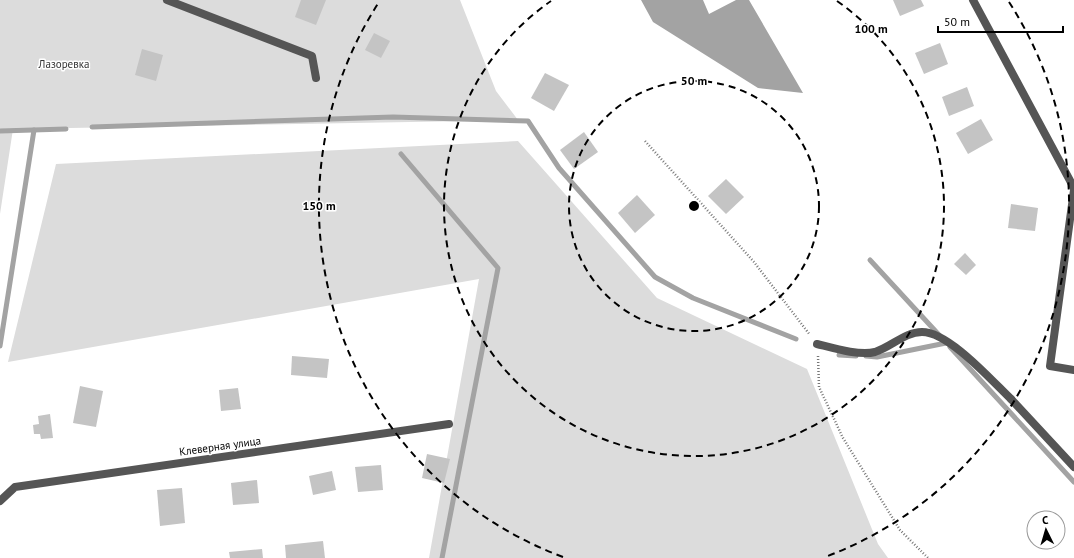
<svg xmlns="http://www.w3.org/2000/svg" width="1074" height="558" viewBox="0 0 1074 558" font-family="'PT Sans',sans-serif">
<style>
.green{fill:#dcdcdc}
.water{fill:#a3a3a3}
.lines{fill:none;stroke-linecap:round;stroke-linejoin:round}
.stream{stroke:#a3a3a3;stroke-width:5}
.building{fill:#c4c4c4}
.path{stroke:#777;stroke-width:2.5;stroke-dasharray:1 2;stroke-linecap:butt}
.service{stroke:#555;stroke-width:8}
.minor{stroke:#555;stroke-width:8}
.ring{fill:none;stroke:#000;stroke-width:2;stroke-dasharray:7 5}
.labels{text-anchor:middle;stroke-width:3;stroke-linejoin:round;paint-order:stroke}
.park-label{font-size:11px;fill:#333;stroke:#fff}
.street-label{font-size:11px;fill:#000;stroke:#fff}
.centre{fill:#000;stroke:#fff;stroke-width:2}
.ring-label{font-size:12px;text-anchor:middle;font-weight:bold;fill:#000;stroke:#fff;stroke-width:3;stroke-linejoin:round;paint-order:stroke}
</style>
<rect width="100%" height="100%" fill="#fff"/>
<g class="green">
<polygon points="0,0 460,0 496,91 518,120 13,129 0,214"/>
<polygon points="518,141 657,298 807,369 878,544 888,558 429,558 479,279 8,362 56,164"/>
</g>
<polygon class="water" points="641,0 703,0 709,14 736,0 749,0 803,93 758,88 653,22"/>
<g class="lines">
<g class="stream">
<polyline points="92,127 393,117 528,121 559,168 655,277 693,298 796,339"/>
<polyline points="0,131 66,129"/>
<polyline points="401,154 498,268 442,558"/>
<polyline points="870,260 940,336"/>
<polyline points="0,346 34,130"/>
<polyline points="950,347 1074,482"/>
<polyline points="839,355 856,356"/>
<polyline points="866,356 877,357 946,343"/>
</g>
</g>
<g class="building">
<polygon points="301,0 326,0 316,25 295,17"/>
<polygon points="893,0 921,0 924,6 900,16"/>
<polygon points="374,33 390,41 381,58 365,50"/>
<polygon points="940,43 948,64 924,74 915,53"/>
<polygon points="142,49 163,55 156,81 135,75"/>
<polygon points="545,73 569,85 554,111 531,98"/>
<polygon points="967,87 974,106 949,116 942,97"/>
<polygon points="981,119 993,140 968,154 956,133"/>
<polygon points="584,132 598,152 574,169 560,150"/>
<polygon points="726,179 744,197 726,214 708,196"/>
<polygon points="637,195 655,215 635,233 618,213"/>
<polygon points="1011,204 1038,208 1035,231 1008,228"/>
<polygon points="965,253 976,265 966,275 954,264"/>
<polygon points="292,356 329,359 327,378 291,375"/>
<polygon points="80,386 103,391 96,427 73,423"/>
<polygon points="238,388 241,409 221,411 219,390"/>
<polygon points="50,414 53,438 41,439 40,434 34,434 33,425 39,424 38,416"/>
<polygon points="427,454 450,459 444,483 422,478"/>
<polygon points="381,465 383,490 358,492 355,467"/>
<polygon points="332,471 336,490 313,495 309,476"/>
<polygon points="257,480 259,503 233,505 231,483"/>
<polygon points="182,488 185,523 160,526 157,490"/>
<polygon points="323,541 325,558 286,558 285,545"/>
<polygon points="262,549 263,558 230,558 229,552"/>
</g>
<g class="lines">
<g class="path">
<polyline points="645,141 754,262 810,335"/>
<polyline points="818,356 819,387 843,438 900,530 928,558"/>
</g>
<g class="service">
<polyline points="167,0 312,56 316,78"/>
<polyline points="973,0 1074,188"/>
<polyline points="1074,190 1050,366 1074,370"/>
<path d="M 817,344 C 833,348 859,356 875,352 C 891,347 905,332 922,332 C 949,332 992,381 1011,399"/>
</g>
<g class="minor">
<polyline points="1011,399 1074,467"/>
<polyline points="0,501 15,487 449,424"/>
</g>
</g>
<g class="ring">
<circle cx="694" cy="206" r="125"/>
<path d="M837 1A250 250 0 1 1 551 1"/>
<path d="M563 557A375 375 0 0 1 379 2M1009 2A375 375 0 0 1 825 557"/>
</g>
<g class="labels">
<g class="park-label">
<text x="64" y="68">Лазоревка</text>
</g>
<g class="street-label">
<text transform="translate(220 446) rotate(-8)" y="4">Клеверная улица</text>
</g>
</g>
<circle cx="694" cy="206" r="6" class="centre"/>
<g class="ring-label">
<text x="871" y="33">100 m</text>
<text x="694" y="85">50 m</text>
<text x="319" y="210">150 m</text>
</g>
<g transform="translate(1046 530) rotate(355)"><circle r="19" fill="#ffffff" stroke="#999999"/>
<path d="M0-3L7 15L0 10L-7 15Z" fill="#000000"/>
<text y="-6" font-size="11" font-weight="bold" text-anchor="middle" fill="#000000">С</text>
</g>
<path d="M938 26v6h125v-6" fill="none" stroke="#000000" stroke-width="2"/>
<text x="944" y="26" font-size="12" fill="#000000" stroke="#ffffff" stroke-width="3" paint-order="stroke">50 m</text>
</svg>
